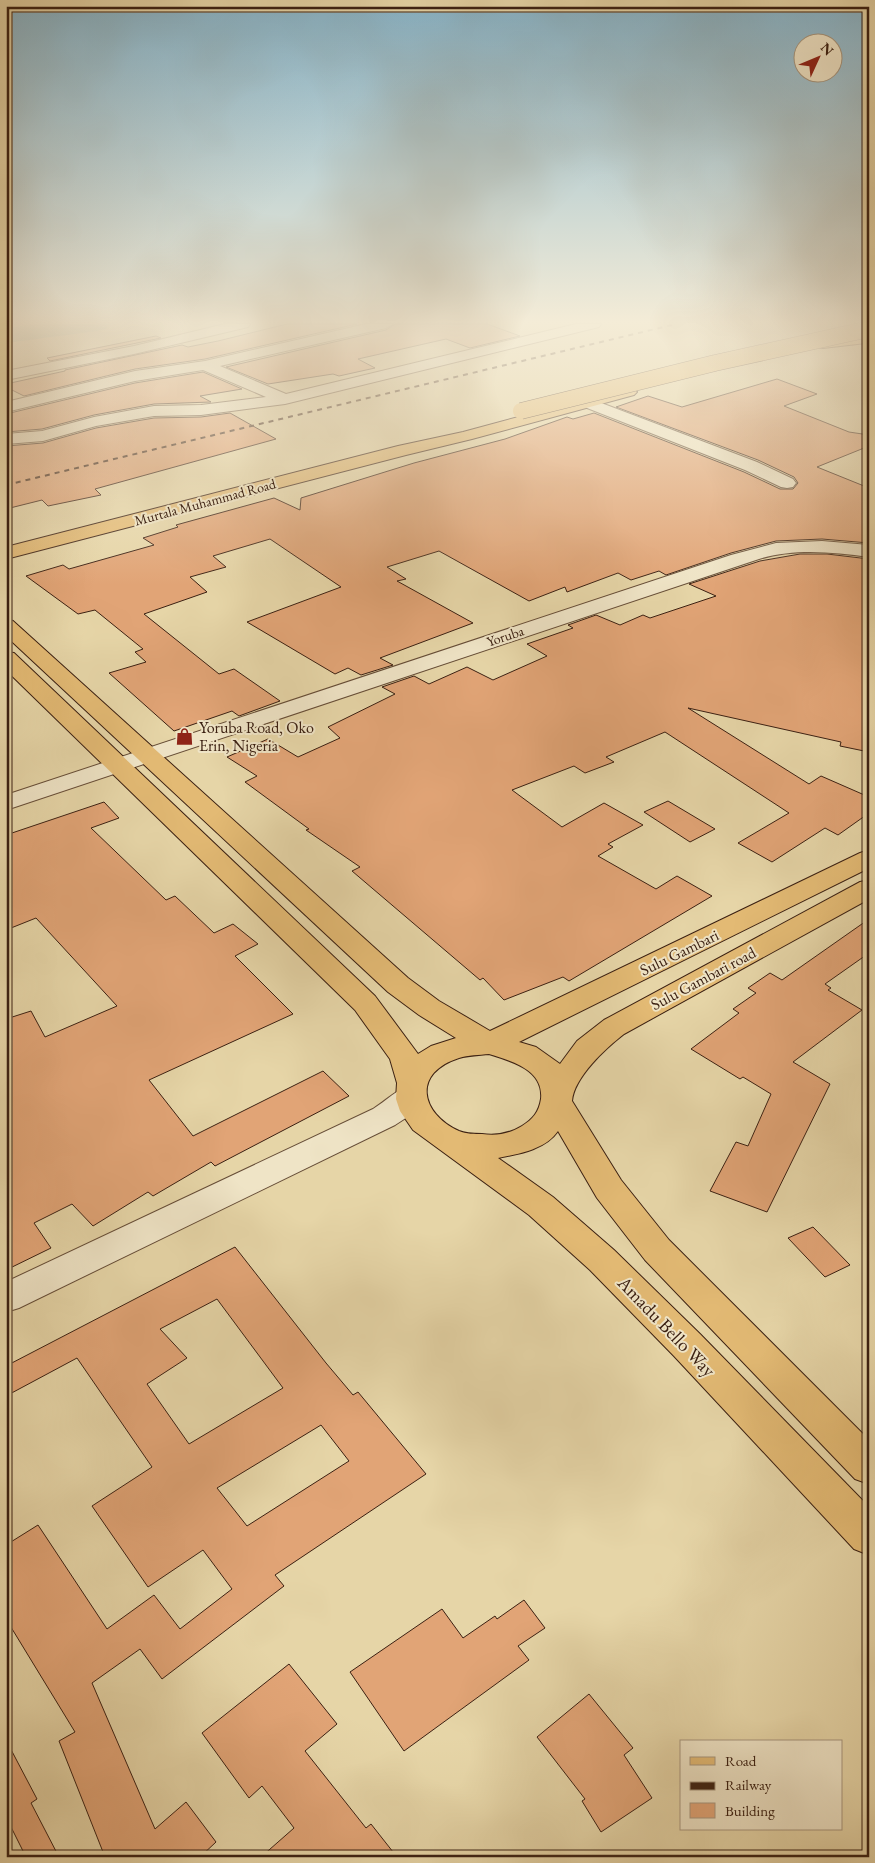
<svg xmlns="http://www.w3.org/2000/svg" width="875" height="1863" viewBox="0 0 875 1863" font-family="'EB Garamond',serif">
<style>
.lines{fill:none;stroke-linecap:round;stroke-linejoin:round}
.river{fill:#97b9a5;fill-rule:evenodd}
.building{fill:#e1a476;stroke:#3b2012;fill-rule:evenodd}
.minor-casing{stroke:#664d37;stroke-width:2}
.major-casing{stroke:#3b2012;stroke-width:2}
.highway-casing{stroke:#3b2012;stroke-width:2}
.minor{fill:#efe4c6;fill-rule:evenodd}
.major{fill:#e3ba74;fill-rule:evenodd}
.highway{fill:#e3ba74;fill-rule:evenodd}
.rail{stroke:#3b2012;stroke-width:2;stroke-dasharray:5 5;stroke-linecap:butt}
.highway-bridge-casing{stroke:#3b2012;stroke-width:17;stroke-linecap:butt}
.highway-bridge{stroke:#e3ba74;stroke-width:16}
.labels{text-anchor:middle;stroke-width:4;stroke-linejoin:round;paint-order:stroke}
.far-street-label{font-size:14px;fill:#3b2012;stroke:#efe4c6}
.poi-label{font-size:16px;fill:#3b2012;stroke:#efe4c6;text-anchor:start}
.street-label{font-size:16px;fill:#3b2012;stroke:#efe4c6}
.near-street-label{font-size:19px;fill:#3b2012;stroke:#efe4c6}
</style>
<rect width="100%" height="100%" fill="#e6d5a7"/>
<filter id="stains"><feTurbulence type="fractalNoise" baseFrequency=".004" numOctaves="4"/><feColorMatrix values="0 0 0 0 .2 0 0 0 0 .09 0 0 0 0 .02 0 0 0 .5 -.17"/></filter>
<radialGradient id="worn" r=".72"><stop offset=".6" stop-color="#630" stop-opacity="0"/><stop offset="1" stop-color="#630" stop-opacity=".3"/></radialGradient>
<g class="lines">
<polygon class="river" points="39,324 109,324 106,329 97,331 6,343 6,328"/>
</g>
<g class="building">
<polygon points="287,324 357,324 205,359 135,369 24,396 6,387 6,384 65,371 65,370 182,345 188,347 218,341"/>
<polygon points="395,324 487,324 520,336 470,348 446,339 358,359 375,368 339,376 333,374 268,384 226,367 386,330"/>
<polygon points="156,336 161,338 50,361 47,358"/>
<polygon points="203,372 242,389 200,396 211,402 154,404 94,415 42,429 6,432 6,414 135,383"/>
<polygon points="777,379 817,394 784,406 849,432 869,435 869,446 817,467 869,488 869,543 822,539 776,541 731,553 666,575 659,571 631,580 618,573 567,592 565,587 529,601 439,551 387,567 406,579 397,581 473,623 380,658 393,665 361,675 348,668 335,674 247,622 341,587 270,539 213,556 226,567 190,577 207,592 144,614 219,674 234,669 280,701 239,716 232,711 174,731 109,673 146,662 135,652 143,649 95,610 78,614 26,576 63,565 69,569 154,545 143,538 178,527 176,525 274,498 300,510 301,498 414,463 505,439 567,417 573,419 594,413 744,472 780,489 793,489 798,483 794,477 758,460 616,407 648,396 682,407"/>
<polygon points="230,413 276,439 95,489 101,495 48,506 42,500 6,509 6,446 43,443 96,428 154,418 201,417"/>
<polygon points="800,554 827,554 869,559 869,752 840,746 841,742 688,708 809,784 821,776 869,797 869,813 838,835 825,828 772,862 738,843 789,813 665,732 606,757 614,762 585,773 574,766 512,790 562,827 604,803 643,825 608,844 613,847 598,856 656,889 677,876 712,896 569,981 563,977 504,1000 483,978 480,980 352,871 360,867 306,830 309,829 245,782 257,776 227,757 268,739 298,757 340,738 328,727 395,694 382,687 414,676 429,684 467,667 493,680 547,656 527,644 573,628 568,625 596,615 620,625 643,615 650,618 716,596 689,584 760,561"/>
<polygon points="668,801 715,829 690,842 644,812"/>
<polygon points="104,802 119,818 91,828 166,900 175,896 214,933 233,924 258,944 235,956 293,1014 149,1080 193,1136 323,1071 349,1096 215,1166 211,1162 153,1196 148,1192 93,1226 72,1204 34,1223 51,1248 6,1270 6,1019 31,1011 45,1037 117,1006 36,918 6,930 6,835"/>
<polygon points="869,919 869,953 825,984 831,988 828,990 862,1010 793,1062 830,1084 767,1212 710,1191 736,1142 748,1146 771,1094 743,1077 740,1079 691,1049 739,1013 733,1009 756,993 748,988 770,973 782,980"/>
<polygon points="813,1227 850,1265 825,1277 788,1238"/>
<path d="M 235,1247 L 326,1363 L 353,1395 L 358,1392 L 426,1474 L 275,1575 L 284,1586 L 162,1679 L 140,1649 L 92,1683 L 155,1829 L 186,1802 L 216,1842 L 200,1857 L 105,1857 L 59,1741 L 75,1732 L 6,1619 L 6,1545 L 38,1525 L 107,1629 L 154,1595 L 180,1629 L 232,1589 L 203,1550 L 148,1587 L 92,1506 L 152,1467 L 77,1358 L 6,1396 L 6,1366 ZM 217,1299 L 283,1388 L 189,1444 L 147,1384 L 187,1358 L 160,1329 ZM 321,1425 L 349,1461 L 247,1526 L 217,1488 Z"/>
<polygon points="524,1600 545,1628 518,1646 529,1660 404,1751 350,1672 442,1609 463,1638 495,1616 497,1619"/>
<polygon points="289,1664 337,1724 305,1751 366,1828 371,1824 397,1857 261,1857 294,1828 262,1786 249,1798 202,1733"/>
<polygon points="589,1694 633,1748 624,1755 652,1798 601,1832 582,1801 585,1799 537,1737"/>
<polygon points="6,1740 37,1799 31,1803 59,1857 26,1857 6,1817"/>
</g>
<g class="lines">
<defs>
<g id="minor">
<polygon points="225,324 250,324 248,327 134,354 6,380 6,371 134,346"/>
<polygon points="366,324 393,324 386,328 220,366 286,394 576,324 601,324 599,327 285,404 201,415 154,416 96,426 43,441 6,444 6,434 42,431 94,417 154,406 201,405 266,397 203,370 135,381 6,412 6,402 135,371 205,361"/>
<polygon points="588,398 757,462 793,479 796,483 793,487 787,488 781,487 745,470 582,406 580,403 582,400"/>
<path d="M 822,541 L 869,545 L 869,557 C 833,552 794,548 759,559 L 6,810 L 6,795 L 731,555 L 776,543 Z"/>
<path d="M 411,1085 L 422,1088 L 427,1096 L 415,1112 L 395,1125 L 19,1308 L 6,1312 L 6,1282 L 373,1109 C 386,1101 397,1089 411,1085 Z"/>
</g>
<path id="major" d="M 6,619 L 13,621 L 408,978 L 439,1001 L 490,1031 L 860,853 L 869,850 L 869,868 L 519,1042 L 536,1047 L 560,1064 L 577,1041 L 604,1020 L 860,882 L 869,880 L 869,899 L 624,1034 C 606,1048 574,1077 572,1101 L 621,1180 L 669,1240 L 869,1440 L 869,1484 L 855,1479 L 645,1260 L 597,1198 L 558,1131 C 545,1150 518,1154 498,1158 L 553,1197 L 614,1250 L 700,1334 L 869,1507 L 869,1555 L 854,1549 L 674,1356 L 590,1270 L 529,1215 L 413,1130 L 400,1111 L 396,1099 L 397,1083 L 390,1059 L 355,1010 L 6,670 L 6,652 L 14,653 L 375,996 L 418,1054 L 431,1046 L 456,1038 L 419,1015 L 388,992 L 6,636 ZM 489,1054 C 512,1061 544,1070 541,1099 C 539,1112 533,1119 522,1126 C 509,1134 497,1136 482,1134 C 475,1134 466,1134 459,1131 C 420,1113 412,1073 459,1058 C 468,1055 479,1055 489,1054 Z"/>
<g id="highway">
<polygon points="869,335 869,343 866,343 823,348 818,347 816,344 818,341 846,336"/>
<polygon points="629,387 634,389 637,392 634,395 472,439 406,455 6,559 6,547 398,446 463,432"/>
</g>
</defs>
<use href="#minor" class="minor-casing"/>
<use href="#major" class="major-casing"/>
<use href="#highway" class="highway-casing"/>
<use href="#minor" class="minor"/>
<use href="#major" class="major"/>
<use href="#highway" class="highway"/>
<polyline class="rail" points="6,485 676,324"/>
<defs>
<polyline id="highway-bridge" points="521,411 715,363 869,329"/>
</defs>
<use href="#highway-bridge" class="highway-bridge-casing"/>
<use href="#highway-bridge" class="highway-bridge"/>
</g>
<linearGradient id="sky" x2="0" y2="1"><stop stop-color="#87b6cd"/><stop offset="0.55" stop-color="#f4ecd7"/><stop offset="1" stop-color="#f4ecd7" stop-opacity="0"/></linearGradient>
<rect width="875" height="585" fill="url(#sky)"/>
<defs>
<symbol id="shop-bare" viewBox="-9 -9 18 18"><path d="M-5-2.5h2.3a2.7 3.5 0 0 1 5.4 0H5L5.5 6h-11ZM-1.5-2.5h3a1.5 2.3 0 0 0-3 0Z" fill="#8f2418" stroke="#efe4c6" stroke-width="2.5" paint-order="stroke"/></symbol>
</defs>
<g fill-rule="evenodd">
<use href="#shop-bare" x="172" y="724" width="25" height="25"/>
</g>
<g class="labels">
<g class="far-street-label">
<text transform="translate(205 502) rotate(-15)" y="5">Murtala Muhammad Road</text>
<text transform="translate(505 636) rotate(-18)" y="5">Yoruba</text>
</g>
<g class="poi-label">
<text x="199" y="733">Yoruba Road, Oko<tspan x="199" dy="18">Erin, Nigeria</tspan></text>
</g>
<g class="street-label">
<text transform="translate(679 952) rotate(-26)" y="6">Sulu Gambari</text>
<text transform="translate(703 978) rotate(-28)" y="6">Sulu Gambari road</text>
</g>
<g class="near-street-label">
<text transform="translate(667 1326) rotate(46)" y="7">Amadu Bello Way</text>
</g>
</g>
<rect width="875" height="1863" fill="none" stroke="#e6d5a7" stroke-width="25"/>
<rect x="8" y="8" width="860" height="1848" fill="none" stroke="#3b2012" stroke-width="2.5"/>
<rect x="12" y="12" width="850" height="1838" fill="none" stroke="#3b2012"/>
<rect x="680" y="1740" width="162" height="90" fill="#efe4c6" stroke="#a7967e"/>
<rect x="690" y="1757" width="25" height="8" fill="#e3ba74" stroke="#a7967e"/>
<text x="725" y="1766" font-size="15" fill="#3b2012">Road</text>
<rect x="690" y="1782" width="25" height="8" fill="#3b2012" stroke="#a7967e"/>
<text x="725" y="1790" font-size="15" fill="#3b2012">Railway</text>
<rect x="690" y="1803" width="25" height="15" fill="#e1a476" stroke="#a7967e"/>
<text x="725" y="1816" font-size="15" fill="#3b2012">Building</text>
<g transform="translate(818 58) rotate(46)"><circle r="24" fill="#efe4c6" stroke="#a7967e"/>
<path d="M0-4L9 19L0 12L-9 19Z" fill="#8f2418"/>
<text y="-8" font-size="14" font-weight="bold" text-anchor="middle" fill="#3b2012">N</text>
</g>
<rect width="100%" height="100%" filter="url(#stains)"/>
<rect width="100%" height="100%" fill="url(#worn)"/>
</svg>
